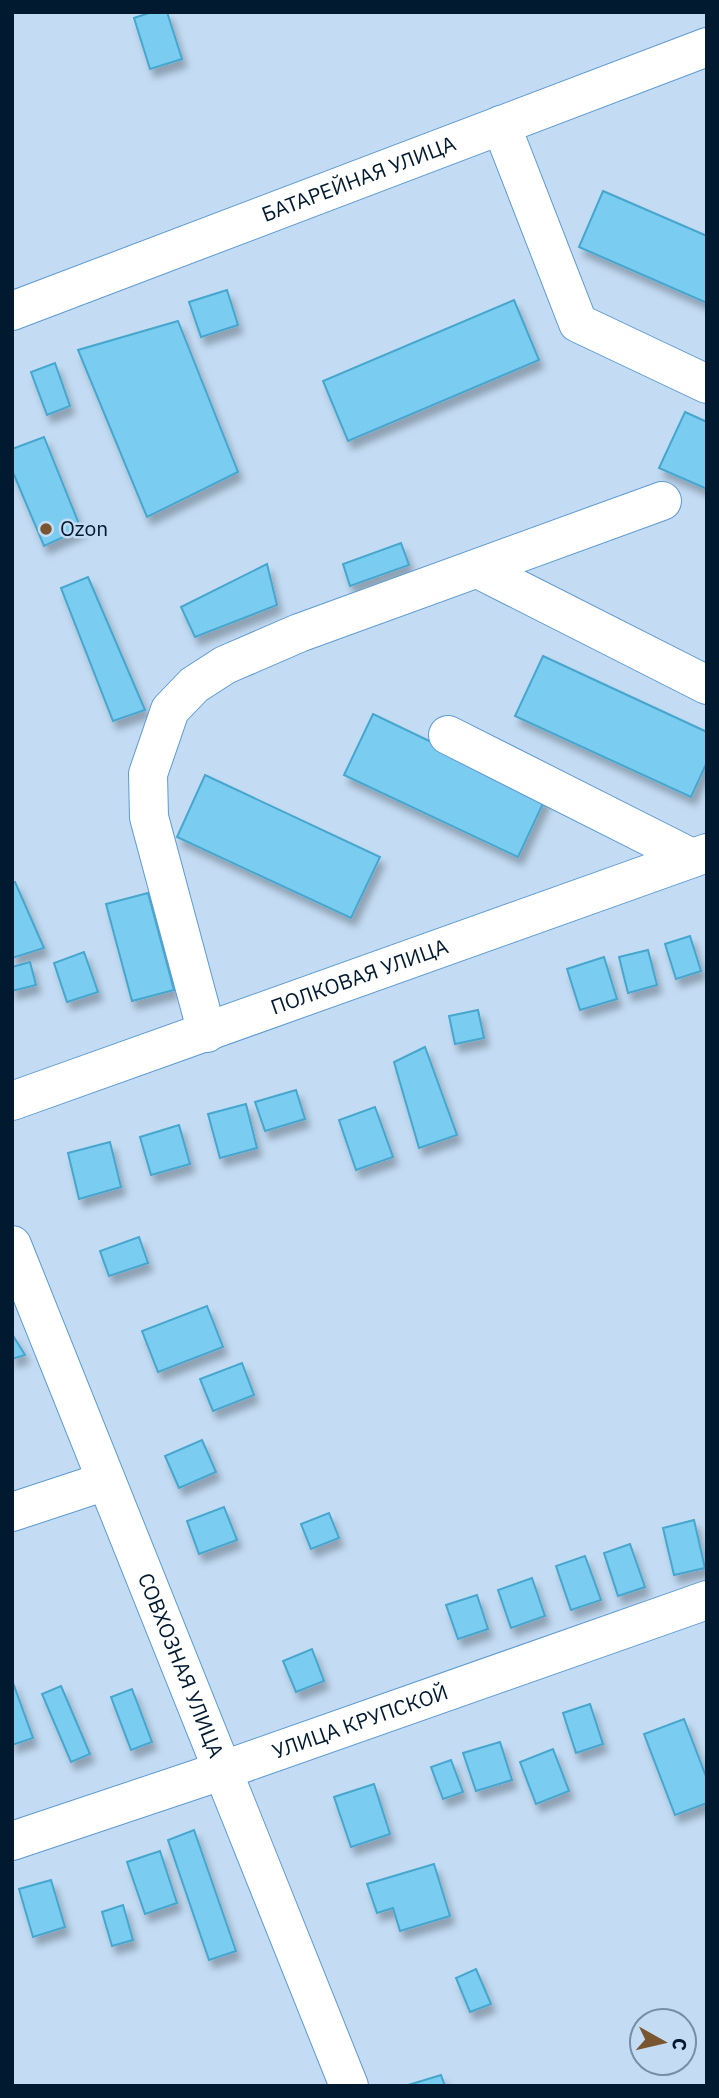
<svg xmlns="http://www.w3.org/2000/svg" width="719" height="2098" viewBox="0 0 719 2098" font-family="'IBM Plex Sans',sans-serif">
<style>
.building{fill:#7accf1;stroke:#46a6cd;stroke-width:2;filter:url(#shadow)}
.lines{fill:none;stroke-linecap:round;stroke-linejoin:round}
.minor-casing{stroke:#5d9ad3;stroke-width:40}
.minor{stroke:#fff;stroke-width:38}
.poi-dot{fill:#79562f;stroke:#c3dcf4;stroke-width:2.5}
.labels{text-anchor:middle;stroke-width:5;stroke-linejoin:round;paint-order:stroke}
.street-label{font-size:21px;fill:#021a30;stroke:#c3dcf4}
.poi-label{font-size:21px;fill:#021a30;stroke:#c3dcf4;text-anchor:start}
</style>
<defs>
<filter id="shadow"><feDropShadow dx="4.5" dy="8" stdDeviation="3.5" flood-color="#0004"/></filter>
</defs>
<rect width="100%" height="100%" fill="#c3dcf4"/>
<g class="building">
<polygon points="152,12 167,12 182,59 150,69 134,18"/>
<polygon points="603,191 707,236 707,303 579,247"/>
<polygon points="227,290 238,325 201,337 189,302"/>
<polygon points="514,300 539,360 348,441 323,381"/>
<polygon points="178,321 238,472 147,517 78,350"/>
<polygon points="55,363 70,406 47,415 31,372"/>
<polygon points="685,412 707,422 707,489 659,468"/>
<polygon points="44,437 81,529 44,546 12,470 12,449"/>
<polygon points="401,543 409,565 350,586 343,564"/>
<polygon points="267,564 277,605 195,637 181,607"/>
<polygon points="88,577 145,710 113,721 61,588"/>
<polygon points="543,656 707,732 707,762 691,797 515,716"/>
<polygon points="373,714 546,797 518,857 344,775"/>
<polygon points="205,775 380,857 351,918 177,837"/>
<polygon points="15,882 44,948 12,958 12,883"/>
<polygon points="148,893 174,990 132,1001 106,904"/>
<polygon points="690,936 701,971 676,979 665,944"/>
<polygon points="648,950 657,985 628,993 619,957"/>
<polygon points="84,952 98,992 67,1002 54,963"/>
<polygon points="604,957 617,999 580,1010 567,969"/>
<polygon points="30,962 36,985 12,991 12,967"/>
<polygon points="478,1010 484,1038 455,1044 449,1016"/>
<polygon points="425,1047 457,1135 419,1148 394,1062"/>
<polygon points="296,1090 305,1119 265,1131 255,1102"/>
<polygon points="246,1104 257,1148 220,1158 208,1114"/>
<polygon points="375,1107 393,1157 356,1170 339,1120"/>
<polygon points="179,1125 190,1164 151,1175 140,1137"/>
<polygon points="110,1142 121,1187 79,1199 68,1153"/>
<polygon points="139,1237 148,1263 109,1276 100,1251"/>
<polygon points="207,1306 223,1347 158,1372 142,1331"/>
<polygon points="12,1334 25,1355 12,1359"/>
<polygon points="242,1363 254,1395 213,1411 200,1379"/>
<polygon points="202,1440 216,1472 179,1488 165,1456"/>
<polygon points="224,1507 237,1540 199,1554 187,1521"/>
<polygon points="329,1513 339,1538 311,1549 301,1524"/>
<polygon points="694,1520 705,1568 674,1575 663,1528"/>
<polygon points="630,1544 645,1587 618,1596 604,1553"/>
<polygon points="585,1556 601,1600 571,1610 556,1566"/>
<polygon points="532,1578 545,1616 511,1628 498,1590"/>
<polygon points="477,1595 488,1629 458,1639 446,1605"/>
<polygon points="312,1649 324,1681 296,1692 283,1661"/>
<polygon points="12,1680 33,1738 12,1745"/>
<polygon points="61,1686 90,1754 71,1762 42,1694"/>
<polygon points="132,1689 152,1742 131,1750 111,1697"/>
<polygon points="590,1704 603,1744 576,1753 563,1713"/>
<polygon points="684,1719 707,1779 707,1803 675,1815 644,1734"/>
<polygon points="500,1742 512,1780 476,1791 463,1753"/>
<polygon points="553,1749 569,1791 536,1804 520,1762"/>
<polygon points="451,1760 463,1792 443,1799 431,1767"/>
<polygon points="374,1784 390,1834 351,1847 334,1797"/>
<polygon points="194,1830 236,1951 209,1960 168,1840"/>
<polygon points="160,1851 177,1903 145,1914 127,1862"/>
<polygon points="434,1864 450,1916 400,1931 393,1908 377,1913 367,1884"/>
<polygon points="51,1880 65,1927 33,1937 19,1889"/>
<polygon points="123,1905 133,1940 112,1946 102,1912"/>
<polygon points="476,1969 491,2004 470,2012 456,1978"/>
<polygon points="441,2075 445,2086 405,2086"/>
</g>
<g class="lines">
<defs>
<g id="minor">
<polyline points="501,125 578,323 707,384"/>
<path id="s1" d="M 12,311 L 707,47"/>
<polyline points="478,569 707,685"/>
<polyline points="448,735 692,858"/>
<polyline points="207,1033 149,817 148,774 170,710 194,685 225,665 299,633 662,501"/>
<path id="s2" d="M 12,1101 L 707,853"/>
<path id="s3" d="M 12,1245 L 349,2086"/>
<polyline points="12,1512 106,1481"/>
<path id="s4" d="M 12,1841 L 221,1771 L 707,1600"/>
</g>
</defs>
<use href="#minor" class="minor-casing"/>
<use href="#minor" class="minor"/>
</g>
<circle class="poi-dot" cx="46" cy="529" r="7"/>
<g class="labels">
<g class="street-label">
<text dy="7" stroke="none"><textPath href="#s1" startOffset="371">БАТАРЕЙНАЯ УЛИЦА</textPath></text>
<text dy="7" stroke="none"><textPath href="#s2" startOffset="369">ПОЛКОВАЯ УЛИЦА</textPath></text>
<text dy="7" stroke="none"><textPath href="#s3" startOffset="453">СОВХОЗНАЯ УЛИЦА</textPath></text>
<text dy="7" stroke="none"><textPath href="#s4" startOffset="368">УЛИЦА КРУПСКОЙ</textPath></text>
</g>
<g class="poi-label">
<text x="60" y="536">Ozon</text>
</g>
</g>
<rect width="719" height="2098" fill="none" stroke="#021a30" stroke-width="28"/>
<g transform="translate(663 2042) rotate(98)"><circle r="33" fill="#c3dcf4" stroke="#768ea6" stroke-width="2"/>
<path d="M0-5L12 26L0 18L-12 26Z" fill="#79562f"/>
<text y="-10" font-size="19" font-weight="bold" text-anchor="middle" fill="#021a30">С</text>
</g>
</svg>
